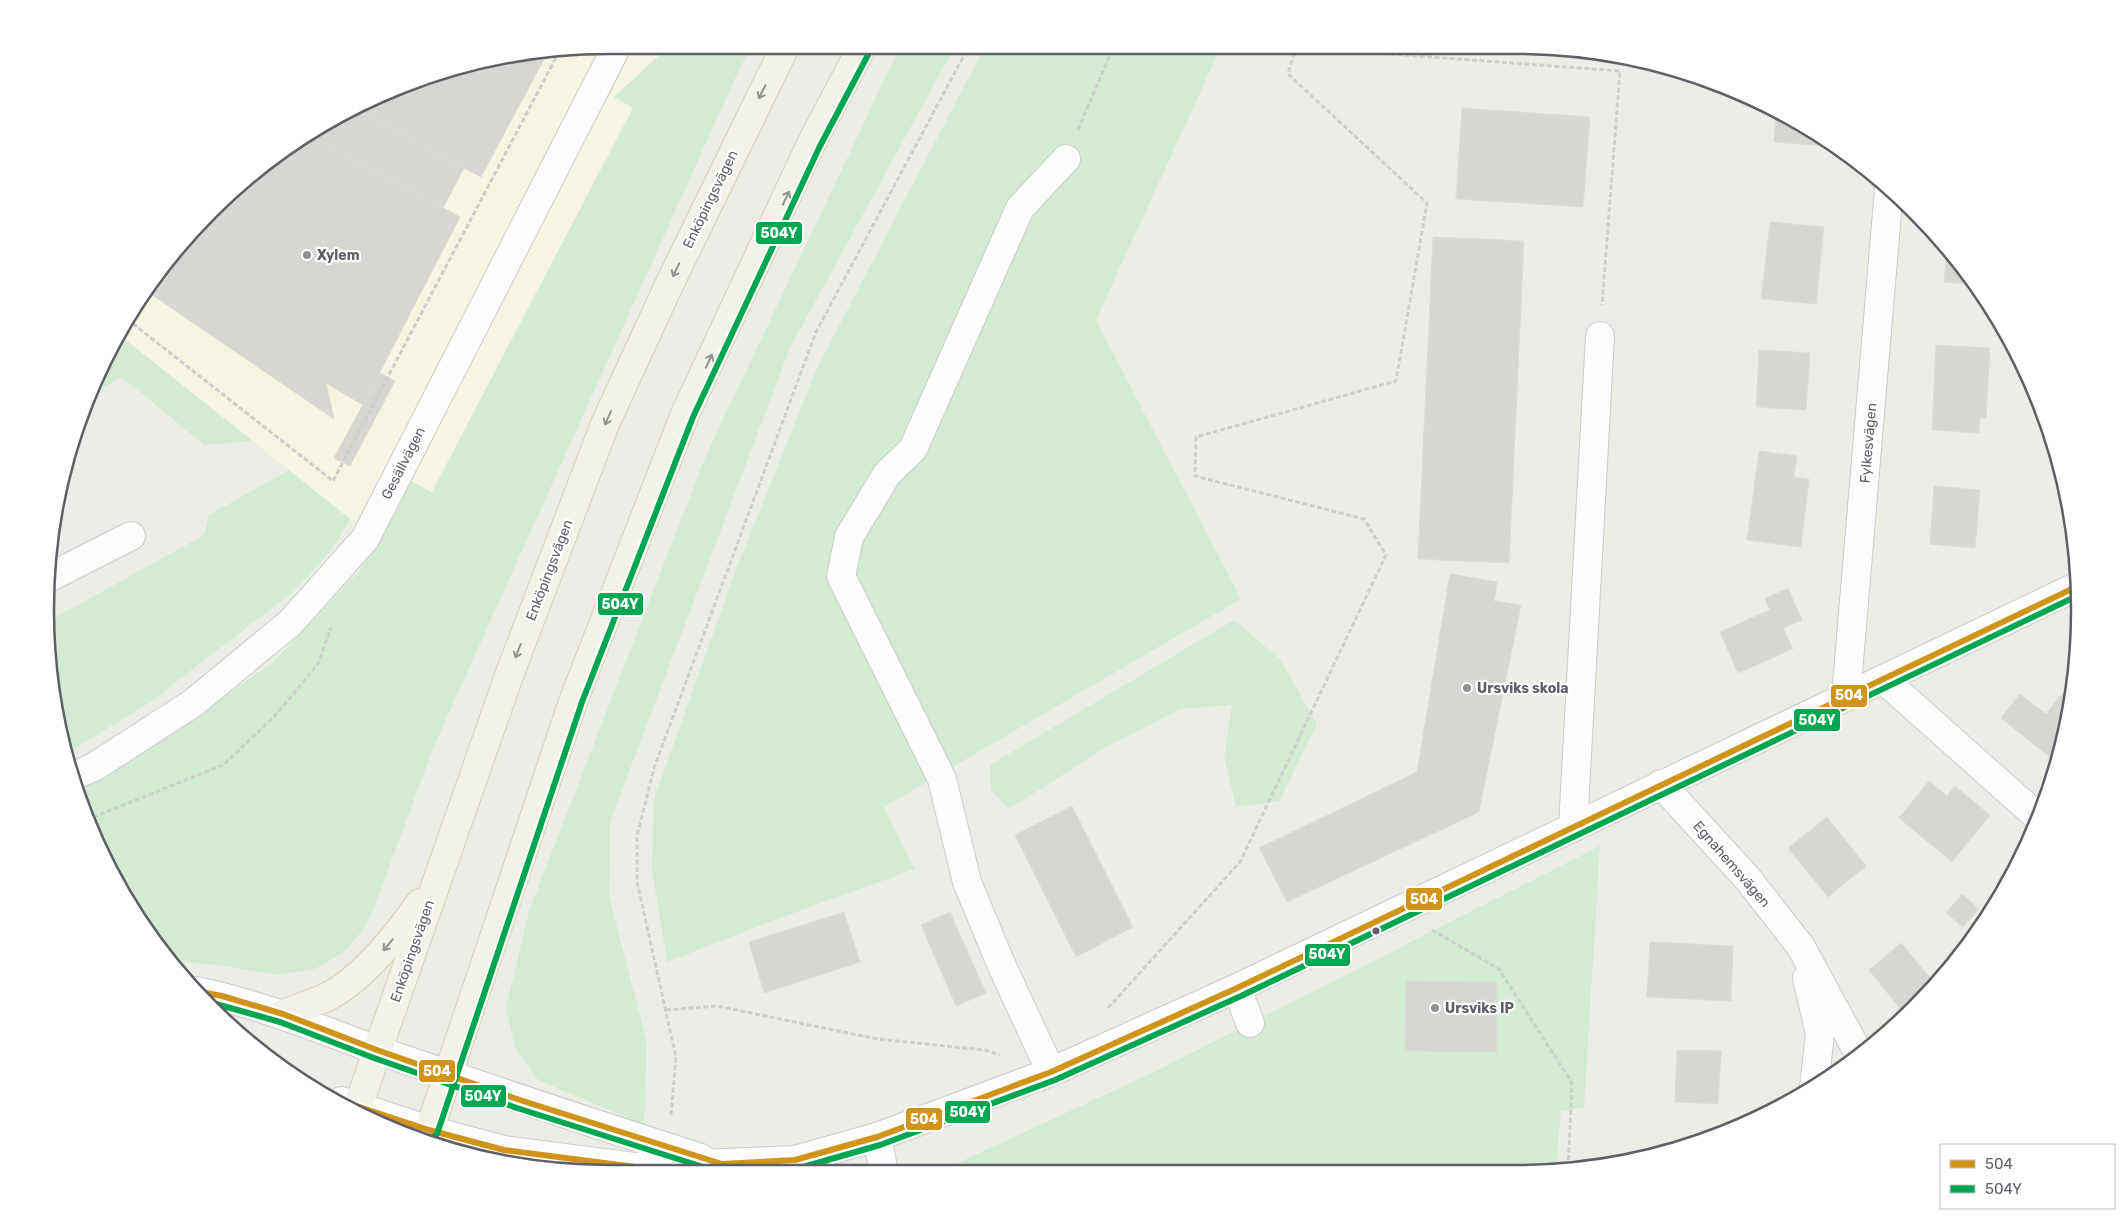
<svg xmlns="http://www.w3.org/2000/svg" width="2125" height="1219" viewBox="0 0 2125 1219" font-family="Rubik,sans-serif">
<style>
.commercial{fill:#f7f4e1}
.green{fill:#d4ebd3}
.building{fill:#d7d6d3;stroke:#dddcd7}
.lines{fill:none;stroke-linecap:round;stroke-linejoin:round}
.minor-casing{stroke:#cacbca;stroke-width:30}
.major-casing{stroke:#d7d0b4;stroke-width:30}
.path{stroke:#cbcfcd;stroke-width:3;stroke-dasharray:5 2.5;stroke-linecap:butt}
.minor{stroke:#fcfcfc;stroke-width:28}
.major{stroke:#f3f2e8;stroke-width:28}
.bus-1-casing{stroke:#fff;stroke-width:10}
.bus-2-casing{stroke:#fff;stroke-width:10}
.bus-1{stroke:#d0941a;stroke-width:6}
.bus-2{stroke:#00a651;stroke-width:6}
.oneway{stroke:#929394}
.poi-dot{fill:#8f9194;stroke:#fff;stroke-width:2}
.bus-dot{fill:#5d6067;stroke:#fff;stroke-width:2}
.labels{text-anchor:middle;stroke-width:4.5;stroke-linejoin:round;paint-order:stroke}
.street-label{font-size:14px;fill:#5d6067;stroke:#fff}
.poi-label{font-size:14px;font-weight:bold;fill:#5d6067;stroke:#fff;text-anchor:start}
.rim{fill:none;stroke:#5d6067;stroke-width:2.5}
.line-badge{stroke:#fff;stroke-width:2}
.badge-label{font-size:14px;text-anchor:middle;font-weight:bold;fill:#fff}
</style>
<rect width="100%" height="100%" fill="#edede8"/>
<polygon class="commercial" points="666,49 615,97 633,108 431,493 377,540 118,334 140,296 210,211 266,161 360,103 428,75 536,50"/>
<g class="green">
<polygon points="1221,47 1096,320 1241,599 884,807 915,869 780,918 667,962 652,870 654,799 736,569 818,366 984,48"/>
<polygon points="954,48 790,348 610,822 609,896 647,1043 644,1125 538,1080 515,1048 506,1008 529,911 706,455 899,49"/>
<polygon points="666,49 750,49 738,72 434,746 375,905 362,931 343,953 315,969 277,975 224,966 170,960 121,892 88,825 77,789 207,708 273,662 363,567 408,480 432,492 633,108 614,97"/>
<polygon points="118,334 253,441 204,445 122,377 90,395 103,360"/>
<path d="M 289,470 L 350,519 L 329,554 L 294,591 L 149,703 L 66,754 C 53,711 46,667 47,622 L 204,535 L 209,515 Z"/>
<polygon points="1234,620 1280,659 1317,724 1279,801 1236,807 1224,757 1232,705 1180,709 1108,746 1009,809 991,790 990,765"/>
<polygon points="1600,846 1584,1108 1561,1111 1556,1172 936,1173 1154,1072"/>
</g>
<g class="building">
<polygon points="536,50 549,50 481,177 352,108 428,75"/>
<polygon points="1756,104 1771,112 1756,110"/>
<polygon points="352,108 464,168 443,208 308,135"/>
<polygon points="1462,108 1590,117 1583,207 1456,199"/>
<polygon points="1776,114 1828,140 1827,146 1774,142"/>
<polygon points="308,135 460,217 363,405 326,383 334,419 145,290 205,217 214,220 225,197 266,161"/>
<polygon points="225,197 214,220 205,217 210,211"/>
<polygon points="1770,222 1824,227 1816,304 1761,299"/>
<polygon points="1433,237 1524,241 1509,563 1418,559"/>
<polygon points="1947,250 1976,285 1944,282"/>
<polygon points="1936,345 1990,348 1986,418 1980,418 1979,433 1932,430"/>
<polygon points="1759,350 1810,353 1806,410 1756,407"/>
<polygon points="380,373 395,381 350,466 334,458"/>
<polygon points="1759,451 1797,456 1794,477 1809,479 1801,547 1747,540"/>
<polygon points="1934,486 1980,490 1975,548 1930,544"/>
<polygon points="1450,574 1497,582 1494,601 1521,605 1479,812 1287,902 1259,848 1417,772"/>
<polygon points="1788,588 1802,620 1783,628 1793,649 1738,673 1720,632 1770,610 1765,599"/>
<polygon points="2067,687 2072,691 2069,719 2056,762 2001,718 2020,694 2046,714"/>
<polygon points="1929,781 1947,796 1955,786 1990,815 1952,862 1899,818"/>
<polygon points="1072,806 1133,927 1076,957 1015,835"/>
<polygon points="1827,817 1866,866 1828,897 1788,848"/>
<polygon points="1962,894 1979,909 1963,927 1946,913"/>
<polygon points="844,912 860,962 764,993 749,942"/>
<polygon points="950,912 986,993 956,1006 921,925"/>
<polygon points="1650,942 1733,946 1731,1001 1647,997"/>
<polygon points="1901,943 1935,984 1914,1009 1906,1016 1869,970"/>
<polygon points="1406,981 1497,982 1497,1052 1405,1051"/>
<polygon points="1677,1050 1721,1051 1718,1104 1675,1102"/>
</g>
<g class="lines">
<defs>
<g id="minor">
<polyline points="48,578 131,536"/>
<polyline points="1883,679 2039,818"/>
<polyline points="1846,696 1889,189"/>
<polyline points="73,776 94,767 193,703 290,623 365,539 615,50"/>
<polyline points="1661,784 1748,879 1801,947 1858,1052"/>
<polyline points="1573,827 1600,336"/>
<polyline points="1807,978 1820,1034 1814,1086"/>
<polyline points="1237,988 1250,1023"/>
<path d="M 196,991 C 265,1005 328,1033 394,1056 C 496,1091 598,1125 701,1158"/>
<polyline points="1051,1072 1001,964 967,882 942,779 841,576 849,537 887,474 913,449 1020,208 1066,159"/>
<polyline points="341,1101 429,1130 504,1150 634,1167 795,1160 877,1137 1051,1072 1237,988 2078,586"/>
<polyline points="877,1137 884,1173"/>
</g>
<g id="major">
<path d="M 283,1014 C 298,1008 315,1003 329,996 C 364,978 398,934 420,903"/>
<polyline points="357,1109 510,673 605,424 669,285 784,49"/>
<polyline points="425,1143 574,699 685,414 812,142 861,49"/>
</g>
</defs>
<use href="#minor" class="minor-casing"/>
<use href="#major" class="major-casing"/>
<g class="path">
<polyline points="1078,130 1113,48"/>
<polyline points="127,319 333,481 560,50"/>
<polyline points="86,820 223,765 274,717 318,664 331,628"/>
<polyline points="1432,930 1499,969 1572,1083 1568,1170"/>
<polyline points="1108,1008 1240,862 1386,555 1364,519 1195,476 1196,437 1396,381 1427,203 1288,74 1296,47 1620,71 1602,305"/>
<polyline points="666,1010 717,1006 877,1039 985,1050 1000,1055"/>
<polyline points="671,1115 676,1057 637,882 637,836 654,768 816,332 968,48"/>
</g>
<use href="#minor" class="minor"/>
<use href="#major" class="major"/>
<defs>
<g id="bus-1">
<polyline points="196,991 222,996 283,1014 377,1050 520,1100 722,1164 795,1160 877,1137 1051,1072 1237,988 2078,586"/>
<polyline points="341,1101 429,1130 504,1150 635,1167"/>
</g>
<g id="bus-2">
<polyline points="209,1002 280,1022 374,1058 517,1108 719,1172 796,1169 880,1145 1055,1080 1241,996 2079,595"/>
<path d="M 396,1128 C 408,1132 428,1144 437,1134 L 582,702 L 693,417 L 820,146 L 869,53"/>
</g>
</defs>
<use href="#bus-1" class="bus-1-casing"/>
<use href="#bus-2" class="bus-2-casing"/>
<use href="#bus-1" class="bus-1"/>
<use href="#bus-2" class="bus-2"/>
</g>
<defs><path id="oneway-shaft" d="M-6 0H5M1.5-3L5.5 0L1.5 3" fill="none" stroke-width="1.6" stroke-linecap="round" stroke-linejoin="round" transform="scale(1.25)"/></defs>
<g class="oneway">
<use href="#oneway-shaft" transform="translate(762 92) rotate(117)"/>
<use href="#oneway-shaft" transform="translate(786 198) rotate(-65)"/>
<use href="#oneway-shaft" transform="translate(676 270) rotate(116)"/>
<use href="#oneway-shaft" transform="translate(709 361) rotate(-65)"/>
<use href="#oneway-shaft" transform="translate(608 418) rotate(114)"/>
<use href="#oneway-shaft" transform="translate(518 651) rotate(111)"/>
<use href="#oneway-shaft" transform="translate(388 945) rotate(130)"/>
</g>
<g class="poi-dot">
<circle cx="307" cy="255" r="5"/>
<circle cx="1467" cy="688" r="5"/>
<circle cx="1435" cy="1008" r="5"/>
</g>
<circle class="bus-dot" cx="1376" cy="931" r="4.5"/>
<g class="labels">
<g class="street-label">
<text transform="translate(710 199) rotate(-64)" y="5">Enköpingsvägen</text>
<text transform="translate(1868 443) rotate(-85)" y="5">Fylkesvägen</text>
<text transform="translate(403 463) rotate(-63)" y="5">Gesällvägen</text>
<text transform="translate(549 570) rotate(-69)" y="5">Enköpingsvägen</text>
<text transform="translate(1732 864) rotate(49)" y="5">Egnahemsvägen</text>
<text transform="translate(412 951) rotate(-71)" y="5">Enköpingsvägen</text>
</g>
<g class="poi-label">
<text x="317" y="260">Xylem</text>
<text x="1477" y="693">Ursviks skola</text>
<text x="1445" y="1013">Ursviks IP</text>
</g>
</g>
<path d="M0 0H2125V1219H0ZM609 54H1516A555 555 0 0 1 2071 609V610A555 555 0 0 1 1516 1165H609A555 555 0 0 1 54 610V609A555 555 0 0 1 609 54Z" fill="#fff" fill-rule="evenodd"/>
<path class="rim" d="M609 54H1516A555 555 0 0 1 2071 609V610A555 555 0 0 1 1516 1165H609A555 555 0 0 1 54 610V609A555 555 0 0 1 609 54Z"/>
<g class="line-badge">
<rect x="755" y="221" width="48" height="24" rx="5" fill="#00a651"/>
<rect x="597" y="592" width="47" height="24" rx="5" fill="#00a651"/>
<rect x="1830" y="684" width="38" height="24" rx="5" fill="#d0941a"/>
<rect x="1793" y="708" width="48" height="24" rx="5" fill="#00a651"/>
<rect x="1405" y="887" width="38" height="24" rx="5" fill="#d0941a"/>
<rect x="1304" y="943" width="47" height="24" rx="5" fill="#00a651"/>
<rect x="418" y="1059" width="38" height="24" rx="5" fill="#d0941a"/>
<rect x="460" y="1084" width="47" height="24" rx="5" fill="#00a651"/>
<rect x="944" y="1100" width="47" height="24" rx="5" fill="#00a651"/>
<rect x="905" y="1107" width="38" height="24" rx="5" fill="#d0941a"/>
</g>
<g class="badge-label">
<text x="779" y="238">504Y</text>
<text x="620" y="609">504Y</text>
<text x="1849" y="700">504</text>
<text x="1817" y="725">504Y</text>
<text x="1424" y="904">504</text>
<text x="1327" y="959">504Y</text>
<text x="437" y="1076">504</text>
<text x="483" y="1101">504Y</text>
<text x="968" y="1117">504Y</text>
<text x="924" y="1124">504</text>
</g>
<rect x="1940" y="1144" width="175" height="65" fill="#ffffff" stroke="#bebfc2"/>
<rect x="1950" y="1160" width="25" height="8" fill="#d0941a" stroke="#bebfc2"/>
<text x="1985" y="1169" font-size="15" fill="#5d6067">504</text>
<rect x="1950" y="1185" width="25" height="8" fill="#00a651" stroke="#bebfc2"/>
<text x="1985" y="1194" font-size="15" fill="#5d6067">504Y</text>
</svg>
